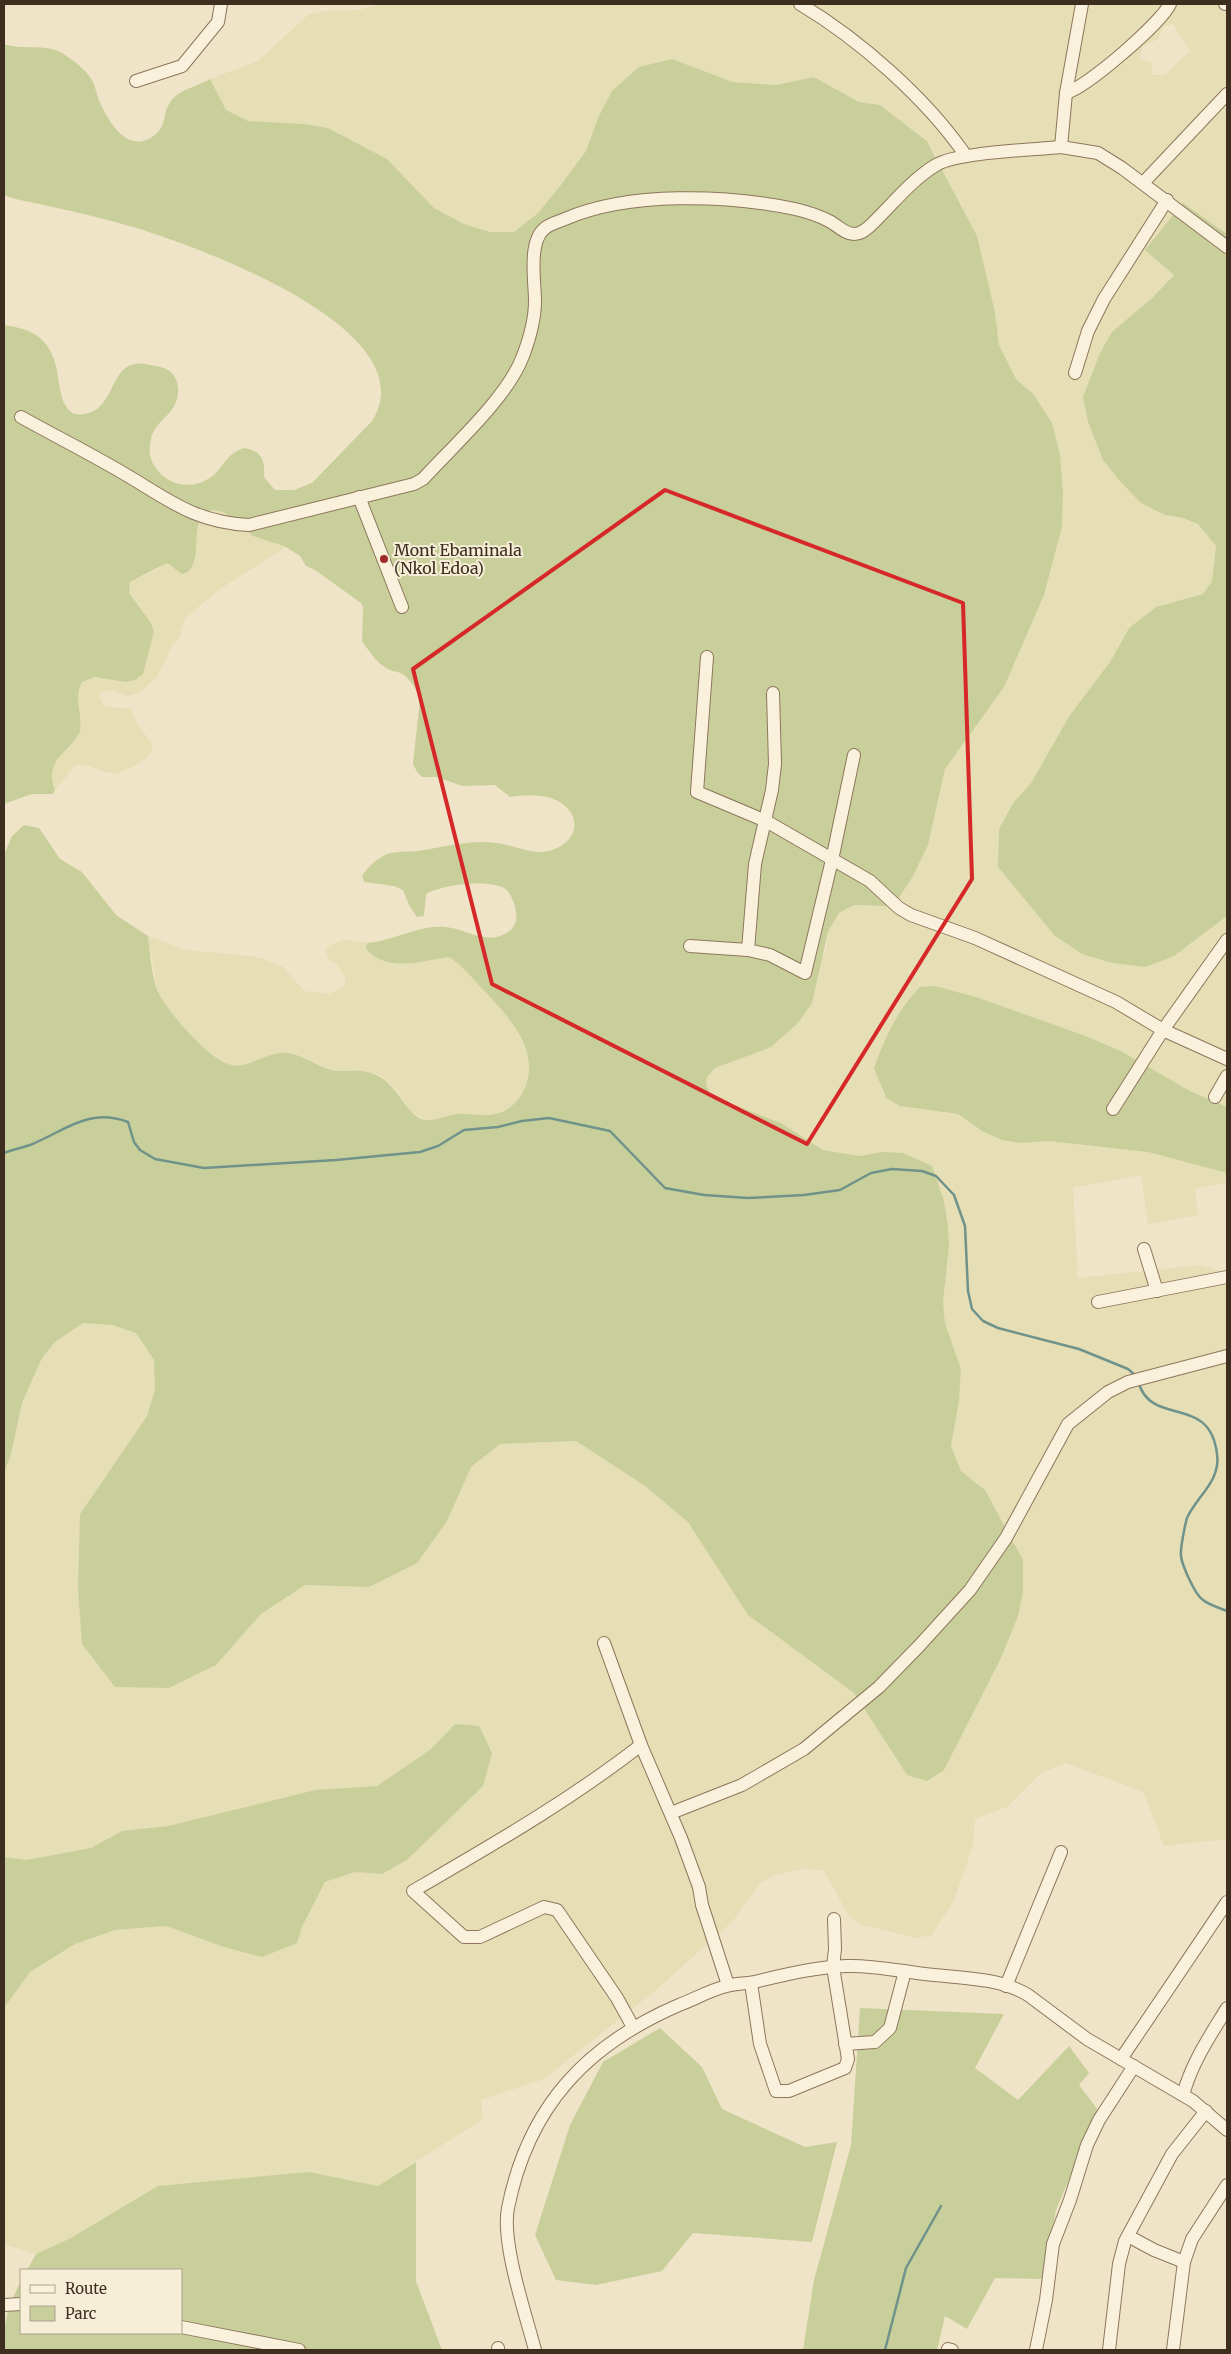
<svg xmlns="http://www.w3.org/2000/svg" width="1231" height="2354" viewBox="0 0 1231 2354" font-family="Merriweather,serif">
<style>
.farmland{fill:#e6deb5;fill-rule:evenodd}
.green{fill:#c9cf9b}
.lines{fill:none;stroke-linecap:round;stroke-linejoin:round}
.stream{stroke:#6f938a;stroke-width:2.5}
.minor-casing{stroke:#8d765c;stroke-width:14}
.minor{stroke:#faf1dc;stroke-width:12}
.marked{fill:none;stroke:#d62828;stroke-width:4;stroke-linejoin:round}
.poi-dot{fill:#9e2a2b;stroke:#f7eed8;stroke-width:2}
.labels{text-anchor:middle;stroke-width:4;stroke-linejoin:round;paint-order:stroke}
.poi-label{font-size:16px;fill:#3d2e20;stroke:#f7eed8;text-anchor:start}
</style>
<rect width="100%" height="100%" fill="#f0e4c8"/>
<g class="farmland">
<path d="M 378,4 L 1227,4 L 1227,234 L 1182,204 L 1174,275 L 1133,316 L 1088,422 L 1103,460 L 1118,479 L 1164,515 L 1183,518 L 1198,524 L 1216,546 L 1212,581 L 1203,594 L 1156,607 L 1129,628 L 1110,662 L 1070,715 L 1031,783 L 1013,803 L 999,829 L 998,867 L 1018,891 L 1082,954 L 1112,963 L 1147,967 L 1174,956 L 1227,916 L 1227,1107 L 1190,1091 L 1121,1051 L 1083,1035 L 979,998 L 881,1089 L 886,1098 L 900,1106 L 958,1114 L 982,1131 L 1021,1143 L 1048,1141 L 1148,1152 L 1227,1173 L 1227,1182 L 1195,1189 L 1198,1215 L 1148,1224 L 1141,1175 L 1073,1188 L 1078,1278 L 1201,1265 L 1227,1273 L 1227,1839 L 1164,1846 L 1143,1792 L 1066,1763 L 1041,1773 L 1007,1807 L 975,1819 L 973,1846 L 954,1900 L 932,1935 L 916,1938 L 862,1925 L 849,1916 L 824,1871 L 807,1868 L 776,1875 L 761,1882 L 733,1921 L 657,1989 L 544,2079 L 481,2100 L 483,2119 L 378,2186 L 309,2172 L 71,2238 L 36,2254 L 4,2244 L 4,2008 L 30,1972 L 75,1944 L 115,1930 L 166,1926 L 224,1947 L 297,1943 L 302,1927 L 325,1882 L 355,1872 L 382,1874 L 407,1860 L 436,1831 L 455,1724 L 431,1749 L 377,1786 L 315,1790 L 168,1826 L 122,1831 L 91,1848 L 26,1860 L 4,1857 L 4,1474 L 11,1454 L 22,1403 L 42,1358 L 55,1342 L 83,1323 L 112,1325 L 136,1333 L 155,1360 L 155,1389 L 147,1416 L 80,1514 L 169,1688 L 216,1665 L 261,1614 L 305,1584 L 369,1587 L 447,1521 L 471,1466 L 500,1444 L 576,1441 L 645,1486 L 689,1522 L 748,1615 L 854,1693 L 907,1775 L 982,1694 L 1001,1658 L 1018,1616 L 1023,1560 L 985,1490 L 961,1471 L 951,1446 L 959,1401 L 961,1369 L 945,1323 L 943,1302 L 949,1246 L 881,1152 L 860,1156 L 823,1150 L 781,1123 L 711,1096 L 706,1084 L 707,1077 L 715,1068 L 752,1054 L 826,951 L 828,932 L 839,913 L 854,905 L 872,906 L 898,899 L 912,878 L 928,845 L 945,769 L 971,732 L 1044,595 L 1062,527 L 1063,493 L 1060,454 L 1052,423 L 1034,395 L 1016,379 L 999,345 L 995,312 L 977,236 L 928,141 L 880,105 L 859,102 L 815,77 L 776,85 L 733,82 L 672,59 L 598,118 L 586,151 L 538,213 L 514,232 L 490,232 L 464,224 L 434,208 L 387,159 L 328,128 L 305,124 L 248,121 L 226,110 L 210,79 L 258,61 L 309,14 L 325,11 L 359,10 ZM 1173,24 L 1190,51 L 1165,75 L 1152,75 L 1152,63 L 1139,58 L 1143,46 L 1158,39 L 1164,26 Z"/>
<polygon points="212,510 223,512 279,546 286,547 220,589 185,618 179,638 173,644 157,677 140,692 127,696 111,691 101,692 99,696 104,706 131,709 136,722 152,744 152,750 146,758 135,766 116,774 104,772 87,765 76,765 55,790 51,781 51,771 55,760 77,737 81,726 76,700 82,682 89,678 104,678 145,668 154,632 151,623 128,593 130,582 157,570 162,565 167,563 172,568 195,561 195,538 198,520 203,513"/>
<polygon points="148,936 187,950 251,956 263,959 283,967 304,991 328,994 342,988 346,982 345,977 336,964 329,959 325,950 330,945 345,939 367,943 366,949 406,963 449,957 464,967 491,995 518,1030 529,1056 530,1077 521,1098 507,1109 495,1115 427,1120 412,1114 394,1087 378,1074 362,1071 330,1070 298,1055 265,1057 249,1064 230,1065 205,1049 173,1016 157,991"/>
</g>
<g class="green">
<path d="M 4,44 C 20,50 46,44 60,52 C 72,59 86,69 93,82 C 96,88 96,94 99,100 C 108,122 129,157 156,134 C 166,126 163,114 169,104 C 176,90 197,87 210,79 L 226,110 L 248,121 L 305,124 L 328,128 L 387,159 L 434,208 L 464,224 L 490,232 L 514,232 L 538,213 L 559,187 L 586,151 L 598,118 L 612,91 L 639,67 L 672,59 L 733,82 L 776,85 L 814,77 L 859,102 L 880,105 L 927,141 L 977,236 L 995,312 L 999,345 L 1016,379 L 1034,395 L 1052,423 L 1060,454 L 1063,493 L 1062,527 L 1044,595 L 1004,687 L 945,769 L 928,845 L 912,878 L 898,899 L 887,906 L 854,905 L 839,913 L 828,932 L 812,1003 L 798,1023 L 771,1047 L 715,1068 L 707,1077 L 706,1084 L 711,1096 L 781,1123 L 823,1150 L 860,1156 L 881,1152 L 903,1153 L 932,1166 L 944,1201 L 948,1227 L 949,1246 L 943,1302 L 945,1323 L 961,1369 L 959,1401 L 951,1446 L 961,1471 L 985,1490 L 1023,1560 L 1023,1592 L 1018,1616 L 1001,1658 L 944,1770 L 927,1781 L 907,1775 L 854,1693 L 748,1615 L 688,1522 L 645,1486 L 576,1441 L 500,1444 L 471,1467 L 447,1521 L 417,1563 L 369,1587 L 305,1585 L 261,1614 L 216,1665 L 169,1688 L 115,1687 L 82,1644 L 78,1588 L 80,1514 L 147,1416 L 155,1389 L 154,1360 L 136,1333 L 112,1325 L 83,1323 L 55,1342 L 42,1358 L 22,1403 L 11,1454 L 4,1474 L 4,855 L 12,836 L 24,825 L 39,828 L 60,859 L 82,872 L 116,915 L 148,936 C 150,951 152,979 158,992 C 167,1011 211,1062 232,1065 C 250,1068 265,1053 282,1053 C 299,1052 313,1064 328,1069 C 339,1073 351,1069 362,1071 C 400,1075 403,1120 428,1120 C 438,1120 448,1115 458,1114 C 470,1113 483,1117 495,1114 C 509,1111 520,1100 525,1088 C 542,1046 502,1010 476,982 C 467,972 460,964 449,957 C 420,961 388,973 366,949 L 367,943 C 394,941 418,925 445,927 C 463,928 481,942 500,936 C 517,930 519,919 514,903 C 511,897 510,892 504,888 C 486,879 442,885 426,894 L 424,916 L 417,917 L 409,905 L 403,890 L 394,886 L 364,882 L 362,876 C 369,866 376,859 387,854 C 397,851 408,852 418,851 C 444,847 471,839 497,843 C 518,846 537,858 557,848 C 584,835 578,807 551,798 C 538,794 524,795 510,797 L 495,785 L 462,786 L 437,777 L 422,777 L 417,772 L 413,764 L 420,699 C 416,688 409,676 398,672 C 394,671 390,671 386,668 C 376,662 369,651 362,641 L 363,607 L 361,603 L 315,570 L 306,566 L 300,556 L 286,547 L 253,536 L 223,512 L 212,510 L 204,513 C 190,531 203,556 188,572 L 182,574 L 167,563 L 130,582 L 129,593 L 151,623 L 154,632 L 143,674 L 135,680 L 126,682 L 95,677 L 82,682 C 73,700 83,713 80,732 C 68,754 43,760 55,790 L 53,794 L 32,794 L 4,804 L 4,325 C 42,330 55,346 59,384 C 61,393 62,404 70,411 C 74,415 79,415 84,414 C 119,410 107,354 150,365 C 156,366 163,367 168,370 C 182,379 180,400 171,411 C 165,418 155,426 152,435 C 149,446 148,457 155,467 C 169,487 194,491 214,475 C 225,464 228,453 244,448 C 263,451 265,461 264,477 L 275,490 L 294,490 L 312,483 L 372,421 C 430,329 193,245 133,227 C 105,219 77,212 48,206 C 34,202 17,201 4,195 Z"/>
<polygon points="1183,203 1227,234 1227,916 1174,956 1146,967 1112,963 1082,954 1055,936 998,867 999,829 1013,803 1031,783 1070,715 1110,662 1129,628 1156,607 1203,594 1212,581 1216,546 1198,524 1183,518 1165,515 1141,503 1118,479 1103,460 1088,422 1083,397 1100,353 1112,332 1151,299 1174,275 1145,250"/>
<path d="M 935,986 L 979,998 L 1083,1035 L 1121,1051 L 1190,1091 L 1227,1107 L 1227,1173 L 1148,1152 L 1048,1141 L 1021,1143 L 1002,1140 L 982,1131 L 958,1114 L 900,1106 L 886,1098 L 874,1068 C 885,1038 898,1009 920,987 Z"/>
<polygon points="455,1724 479,1726 492,1753 483,1786 407,1860 382,1874 355,1872 325,1882 302,1927 297,1943 262,1957 224,1947 166,1926 115,1930 75,1944 30,1972 4,2008 4,1857 26,1860 91,1848 122,1831 168,1826 315,1790 377,1786 431,1749"/>
<polygon points="860,2008 1004,2014 975,2068 1018,2100 1069,2046 1089,2073 1079,2085 1098,2110 1056,2210 1043,2279 995,2278 967,2329 945,2316 937,2350 803,2350 814,2280 851,2145"/>
<polygon points="660,2028 702,2067 722,2109 805,2147 837,2142 812,2242 693,2233 662,2271 596,2285 556,2280 535,2235 570,2125 603,2062"/>
<path d="M 416,2162 L 416,2281 L 442,2350 L 4,2350 C 4,2320 7,2308 21,2281 L 21,2333 L 181,2333 L 181,2270 L 27,2270 L 36,2254 L 71,2238 L 158,2186 L 309,2172 L 378,2186 Z"/>
</g>
<g class="lines">
<g class="stream">
<path d="M 4,1153 C 12,1150 21,1148 30,1145 C 65,1131 88,1107 128,1122 L 134,1142 L 140,1150 L 155,1159 L 204,1168 L 336,1160 L 420,1152 L 438,1146 L 464,1130 L 498,1127 L 522,1121 L 549,1118 L 610,1131 L 665,1188 L 704,1195 L 748,1198 L 804,1195 L 840,1190 L 871,1173 L 892,1169 L 922,1171 L 936,1176 L 954,1195 L 965,1226 L 968,1291 L 972,1309 L 983,1321 L 998,1328 L 1079,1349 L 1128,1369 L 1136,1376"/>
<path d="M 1139,1384 C 1153,1427 1210,1394 1217,1454 C 1221,1481 1197,1496 1187,1518 C 1185,1525 1180,1549 1181,1556 C 1182,1565 1195,1595 1203,1600 C 1209,1605 1220,1608 1227,1611"/>
<polyline points="885,2350 906,2268 941,2206"/>
</g>
<defs>
<g id="minor">
<path d="M 800,4 C 859,39 927,99 966,156"/>
<polyline points="1082,4 1066,93 1061,147 1098,153 1122,168 1227,247"/>
<polyline points="1225,4 1227,4"/>
<polyline points="136,81 182,66 218,22 221,4"/>
<path d="M 1066,93 C 1087,87 1160,24 1170,4"/>
<polyline points="1143,183 1227,94"/>
<polyline points="1075,373 1088,331 1104,299 1167,200"/>
<path d="M 21,417 C 55,436 89,453 123,473 C 168,499 193,522 249,525 L 414,484 L 423,479 C 454,445 507,398 523,356 C 529,340 535,319 535,301 C 535,282 528,243 544,229 C 549,224 558,222 565,219 C 629,191 728,195 795,209 C 808,212 820,216 831,222 C 838,226 845,234 854,234 C 861,234 865,230 870,226 C 891,206 911,180 936,165 C 958,152 1032,150 1061,147"/>
<polyline points="359,497 402,607"/>
<polyline points="707,657 697,792 766,821 870,881 899,908 911,915 975,938 1116,1002 1163,1030 1227,1059"/>
<polyline points="690,946 748,950 770,955 805,973 832,860 854,755"/>
<polyline points="748,950 755,864 772,790 775,764 773,693"/>
<polyline points="1215,1097 1227,1076"/>
<polyline points="1113,1109 1163,1030 1227,940"/>
<polyline points="1144,1249 1157,1291"/>
<polyline points="1098,1302 1227,1277"/>
<polyline points="604,1643 641,1745 681,1838 699,1887 702,1905 728,1985"/>
<polyline points="671,1813 742,1785 804,1749 879,1687 919,1646 970,1590 1006,1538 1068,1424 1108,1392 1128,1382 1227,1356"/>
<polyline points="751,1983 760,2044 776,2091 789,2091 845,2068 848,2059 833,1967 835,1949 834,1919"/>
<polyline points="1006,1986 1061,1852"/>
<path d="M 633,2027 L 617,1998 L 557,1910 L 544,1907 L 480,1937 L 464,1937 L 413,1891 C 492,1845 569,1801 641,1745"/>
<polyline points="845,2044 875,2042 890,2028 905,1971"/>
<polyline points="1121,2059 1227,1902"/>
<path d="M 1183,2095 C 1192,2062 1210,2036 1227,2008"/>
<polyline points="1128,2236 1154,2250 1184,2262"/>
<polyline points="4,2305 21,2304"/>
<polyline points="181,2327 299,2350"/>
<polyline points="498,2348 498,2350"/>
<polyline points="948,2349 952,2350"/>
<path d="M 535,2350 C 526,2315 501,2243 508,2208 C 528,2107 586,2045 679,2005 C 695,1999 710,1990 727,1986 C 735,1983 745,1984 754,1982 C 784,1975 815,1967 847,1966 C 872,1965 899,1971 925,1974 C 958,1978 998,1977 1028,1995 L 1087,2039 L 1193,2101 L 1227,2130"/>
<polyline points="1036,2350 1046,2300 1053,2244 1070,2200 1087,2145 1099,2120 1134,2066"/>
<polyline points="1109,2350 1119,2264 1125,2241 1172,2154 1206,2111"/>
<polyline points="1173,2350 1184,2262 1192,2239 1227,2185"/>
</g>
</defs>
<use href="#minor" class="minor-casing"/>
<use href="#minor" class="minor"/>
</g>
<path class="marked" d="M 665,490 L 963,603 L 972,879 L 807,1144 L 492,984 L 413,669 Z"/>
<circle class="poi-dot" cx="384" cy="559" r="5"/>
<g class="labels">
<g class="poi-label">
<text x="394" y="556">Mont Ebaminala<tspan x="394" dy="18">(Nkol Edoa)</tspan></text>
</g>
</g>
<rect width="1231" height="2354" fill="none" stroke="#3d2e20" stroke-width="10"/>
<rect x="20" y="2269" width="162" height="65" fill="#f7eed8" stroke="#ada18e"/>
<rect x="30" y="2285" width="25" height="8" fill="#faf1dc" stroke="#ada18e"/>
<text x="65" y="2294" font-size="15" fill="#3d2e20">Route</text>
<rect x="30" y="2306" width="25" height="15" fill="#c9cf9b" stroke="#ada18e"/>
<text x="65" y="2319" font-size="15" fill="#3d2e20">Parc</text>
</svg>
